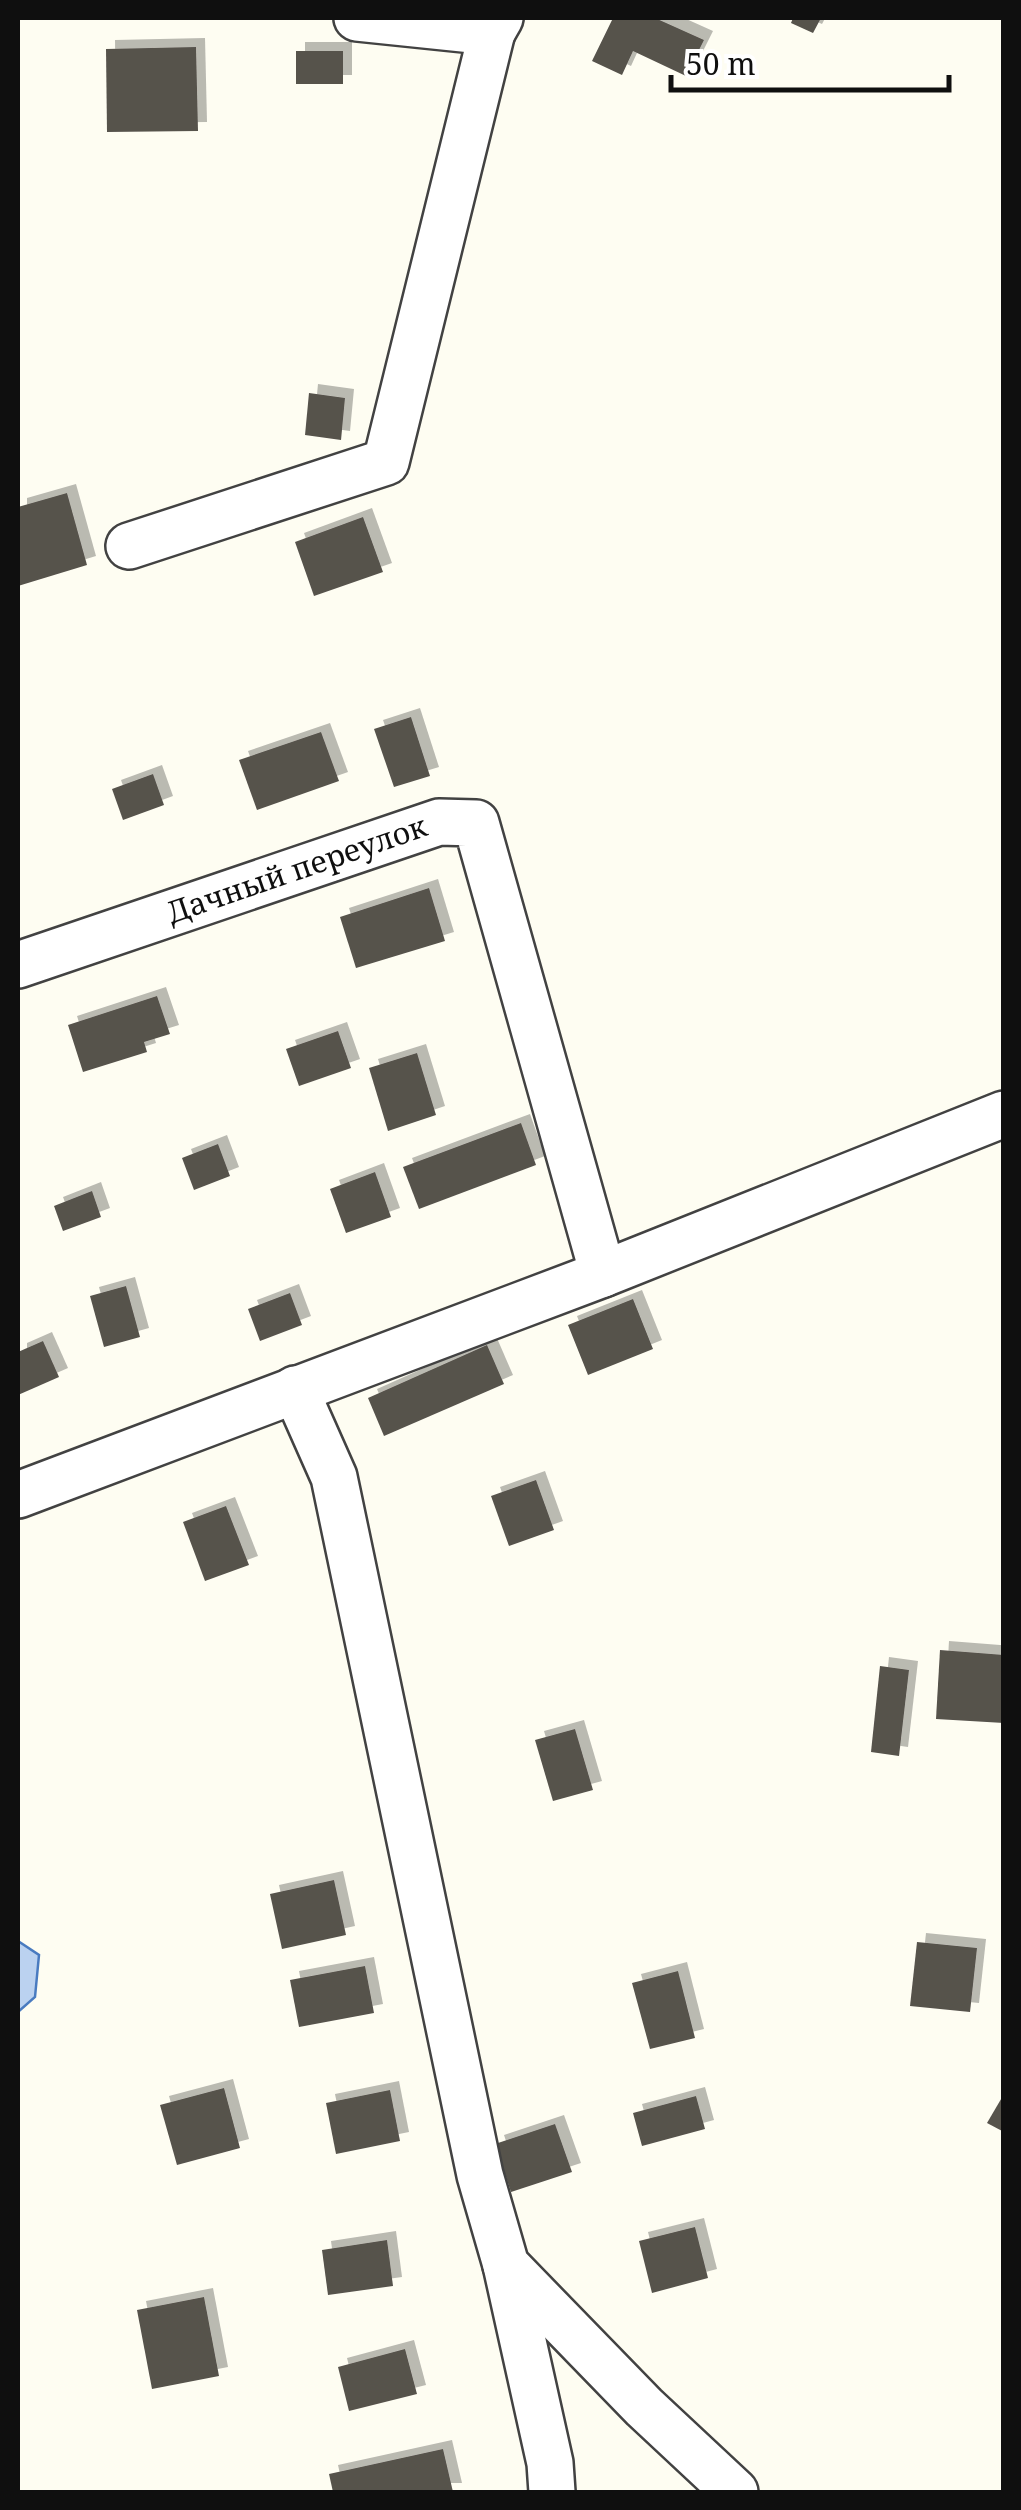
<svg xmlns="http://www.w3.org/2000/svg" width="1021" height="2510" viewBox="0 0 1021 2510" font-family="'Noto Serif',serif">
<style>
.water{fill:#bbd2f0;stroke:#497bc0;stroke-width:2.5}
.building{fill:#56524c;filter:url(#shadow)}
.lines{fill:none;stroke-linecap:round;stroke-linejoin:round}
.minor-casing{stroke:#424242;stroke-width:50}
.minor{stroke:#fff;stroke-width:45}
.labels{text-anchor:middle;stroke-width:10;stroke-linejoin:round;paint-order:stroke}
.street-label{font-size:30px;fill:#0f0f0f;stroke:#fff}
</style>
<defs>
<filter id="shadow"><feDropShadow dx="9" dy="-9" stdDeviation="0" flood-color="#0004"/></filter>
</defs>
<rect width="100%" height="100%" fill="#fefdf2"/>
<polygon class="water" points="18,1941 39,1955 35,1997 18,2012"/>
<g class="building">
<polygon points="613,18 655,18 704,40 686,76 633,51 622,75 592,61"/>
<polygon points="793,18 821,18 813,33 791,23"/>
<polygon points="196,47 198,131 107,132 106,49"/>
<rect x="296" y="51" width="47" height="33"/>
<polygon points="309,393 345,398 341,440 305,435"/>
<polygon points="67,493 87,565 18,586 18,507"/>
<polygon points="363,517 383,572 314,596 295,542"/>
<polygon points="411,717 430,776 394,787 374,729"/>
<polygon points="321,732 339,781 257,810 239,760"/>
<polygon points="153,774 164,805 123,820 112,789"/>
<polygon points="429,888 445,941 356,968 340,917"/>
<polygon points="157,996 170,1034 144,1042 147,1052 83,1072 68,1025"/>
<polygon points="338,1031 351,1068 299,1086 286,1049"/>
<polygon points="417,1053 436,1115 388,1131 369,1068"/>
<polygon points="521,1123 536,1165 419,1209 403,1167"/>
<polygon points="218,1144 230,1176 194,1190 182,1158"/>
<polygon points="375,1172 391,1217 346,1233 330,1189"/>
<polygon points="92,1191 101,1217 63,1231 54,1206"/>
<polygon points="126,1286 140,1337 104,1347 90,1296"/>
<polygon points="290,1293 302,1325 260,1341 248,1309"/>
<polygon points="633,1299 653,1349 588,1375 568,1325"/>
<polygon points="43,1341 59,1377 18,1395 18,1352"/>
<polygon points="487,1345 504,1384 384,1436 368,1398"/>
<polygon points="536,1480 554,1530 509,1546 491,1496"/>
<polygon points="226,1506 249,1565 205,1581 183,1522"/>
<polygon points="940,1650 1004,1655 1004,1723 936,1719"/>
<polygon points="880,1666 909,1670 899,1756 871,1752"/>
<polygon points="575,1729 593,1790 553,1801 535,1740"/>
<polygon points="334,1880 346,1935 282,1949 270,1894"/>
<polygon points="917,1942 977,1948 970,2012 910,2006"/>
<polygon points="365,1966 374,2013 299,2027 290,1980"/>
<polygon points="678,1971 695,2038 650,2049 632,1983"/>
<polygon points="224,2088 240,2148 177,2165 160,2105"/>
<polygon points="390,2090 400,2141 336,2154 326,2103"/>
<polygon points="1004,2094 1004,2132 987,2123"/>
<polygon points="696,2096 705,2129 642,2146 633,2113"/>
<polygon points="555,2124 572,2172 511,2192 495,2144"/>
<polygon points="695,2227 708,2278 652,2293 639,2241"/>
<polygon points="387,2240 393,2286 328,2295 322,2250"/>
<polygon points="204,2297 219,2376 152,2389 137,2310"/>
<polygon points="405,2349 417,2394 349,2411 338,2367"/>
<polygon points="443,2449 453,2492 333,2492 329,2474"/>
</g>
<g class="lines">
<defs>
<g id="minor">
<polyline points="357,18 492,32 500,18"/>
<polyline points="129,546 386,462 492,32"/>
<polyline points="18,965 439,822 476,823 603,1274"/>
<polyline points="295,1389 334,1477 480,2175 506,2265 644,2407 735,2492"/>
<polyline points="18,1495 603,1274 1004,1114"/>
<polyline points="506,2265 550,2463 552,2492"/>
</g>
</defs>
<use href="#minor" class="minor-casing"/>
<use href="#minor" class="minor"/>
</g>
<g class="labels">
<g class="street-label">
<text transform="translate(297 870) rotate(-19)" y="10">Дачный переулок</text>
</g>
</g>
<rect width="1021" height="2510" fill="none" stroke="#0f0f0f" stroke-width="40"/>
<path d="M671 75v15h278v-15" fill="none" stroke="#0f0f0f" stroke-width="5"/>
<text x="686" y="75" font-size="30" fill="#0f0f0f" stroke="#ffffff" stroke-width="8" paint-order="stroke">50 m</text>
</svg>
